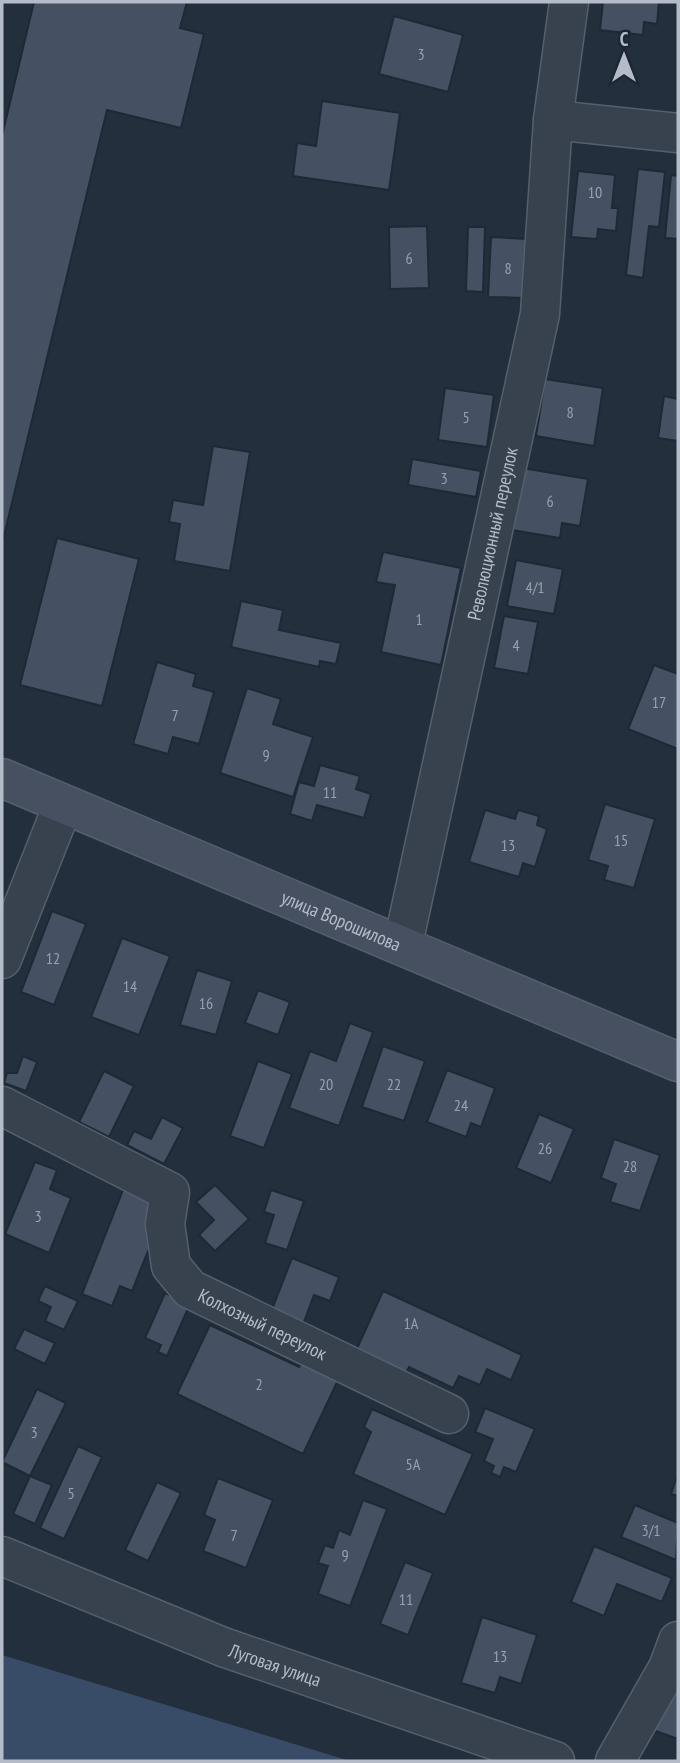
<svg xmlns="http://www.w3.org/2000/svg" width="680" height="1763" viewBox="0 0 680 1763" font-family="'PT Sans Narrow',sans-serif">
<style>
.water{fill:#394c67}
.building{fill:#455162;stroke:#1f2835;stroke-width:2}
.lines{fill:none;stroke-linecap:round;stroke-linejoin:round}
.street-casing{stroke:#565f6c;stroke-width:41}
.secondary-casing{stroke:#565f6c;stroke-width:41}
.street{stroke:#38414e;stroke-width:38}
.secondary{stroke:#465061;stroke-width:38}
.labels{text-anchor:middle;stroke-width:5;stroke-linejoin:round;paint-order:stroke}
.number-label{font-size:16px;fill:#98a1af}
.street-label{font-size:19px;fill:#b4bcc9;stroke:#1d2633}
</style>
<rect width="100%" height="100%" fill="#242f3e"/>
<polygon class="water" points="2,1655 350,1761 2,1761"/>
<g class="building">
<polygon points="34,2 187,2 180,28 204,34 181,128 107,110 2,544 2,136"/>
<polygon points="603,2 659,2 657,24 644,22 643,35 600,30"/>
<polygon points="394,16 463,35 448,92 379,74"/>
<polygon points="322,101 400,113 389,190 293,176 297,143 316,146"/>
<polygon points="638,169 665,172 659,227 649,226 643,278 626,275"/>
<polygon points="578,171 615,175 612,208 618,208 616,231 598,229 597,239 571,237"/>
<polygon points="671,175 678,176 678,239 665,238"/>
<polygon points="427,226 429,288 390,289 389,227"/>
<polygon points="468,227 485,227 483,292 466,291"/>
<polygon points="491,237 527,239 525,298 488,297"/>
<polygon points="545,379 603,388 594,446 536,436"/>
<polygon points="445,388 494,395 487,447 438,440"/>
<polygon points="664,396 678,399 678,441 658,438"/>
<polygon points="213,446 250,452 230,571 174,561 180,524 169,522 173,500 203,505"/>
<polygon points="412,459 481,471 476,497 408,485"/>
<polygon points="522,468 588,479 580,526 562,523 560,538 512,530"/>
<polygon points="57,538 139,559 102,706 20,685"/>
<polygon points="383,552 461,568 441,665 381,652 395,585 376,582"/>
<polygon points="516,560 563,569 554,614 507,606"/>
<polygon points="241,601 283,610 279,630 341,643 336,664 320,661 319,667 231,647"/>
<polygon points="504,616 538,622 528,674 494,668"/>
<polygon points="157,662 196,674 193,686 214,692 199,744 173,737 168,754 133,744"/>
<polygon points="654,665 678,674 678,749 628,729"/>
<polygon points="247,688 281,699 273,724 313,737 293,797 220,773"/>
<polygon points="320,765 360,776 356,789 371,794 364,818 317,805 312,821 290,814 299,782 314,786"/>
<polygon points="605,804 655,819 634,888 604,880 608,866 588,860"/>
<polygon points="485,810 515,819 518,810 539,816 537,825 547,829 535,867 523,863 519,877 469,862"/>
<polygon points="52,911 86,924 54,1005 21,992"/>
<polygon points="122,938 170,956 139,1035 91,1017"/>
<polygon points="197,970 232,981 216,1035 180,1025"/>
<polygon points="258,990 290,1002 278,1035 245,1023"/>
<polygon points="350,1023 373,1032 339,1126 289,1108 310,1051 336,1061"/>
<polygon points="383,1046 425,1061 404,1121 362,1107"/>
<polygon points="23,1056 37,1062 26,1091 4,1083 7,1073 17,1073"/>
<polygon points="258,1061 292,1074 264,1148 230,1136"/>
<polygon points="447,1070 495,1088 481,1127 471,1123 466,1137 427,1122"/>
<polygon points="104,1071 134,1086 109,1137 79,1122"/>
<polygon points="539,1114 574,1129 551,1183 516,1168"/>
<polygon points="162,1117 183,1128 164,1164 127,1145 134,1131 151,1139"/>
<polygon points="614,1139 660,1155 640,1211 610,1202 616,1184 601,1178"/>
<polygon points="35,1162 57,1170 50,1189 71,1198 49,1253 5,1234"/>
<polygon points="125,1185 168,1201 132,1291 120,1286 112,1306 82,1294"/>
<polygon points="215,1185 249,1219 215,1251 199,1235 214,1220 196,1202"/>
<polygon points="271,1190 304,1201 287,1250 265,1243 274,1215 264,1212"/>
<polygon points="292,1258 339,1277 330,1301 314,1295 301,1330 269,1317"/>
<polygon points="45,1286 78,1301 64,1330 45,1321 51,1307 38,1301"/>
<polygon points="383,1291 522,1355 511,1380 487,1369 480,1385 459,1376 453,1388 409,1367 400,1386 350,1364"/>
<polygon points="165,1293 190,1304 167,1356 158,1352 161,1345 145,1338"/>
<polygon points="210,1325 299,1367 304,1356 341,1374 303,1454 177,1394"/>
<polygon points="24,1329 55,1343 45,1364 14,1349"/>
<polygon points="37,1389 66,1403 30,1476 2,1462"/>
<polygon points="485,1408 535,1429 516,1472 504,1467 500,1477 491,1473 494,1466 484,1461 493,1439 475,1432"/>
<polygon points="372,1409 473,1454 445,1515 353,1474 371,1432 364,1427"/>
<polygon points="78,1446 102,1457 64,1539 40,1528"/>
<polygon points="678,1473 678,1496 671,1494"/>
<polygon points="30,1476 52,1485 35,1524 13,1514"/>
<polygon points="218,1478 273,1500 246,1568 203,1551 215,1520 204,1515"/>
<polygon points="157,1482 181,1493 148,1561 125,1550"/>
<polygon points="363,1500 387,1509 350,1606 318,1594 328,1566 318,1563 325,1545 333,1548 339,1530 350,1535"/>
<polygon points="635,1505 678,1523 676,1560 621,1537"/>
<polygon points="594,1546 672,1578 662,1602 617,1584 604,1616 571,1602"/>
<polygon points="405,1562 433,1573 408,1635 380,1624"/>
<polygon points="482,1617 537,1635 521,1684 500,1677 495,1693 461,1683"/>
<polygon points="678,1675 678,1739 650,1729"/>
</g>
<g class="lines">
<defs>
<g id="street">
<polyline points="553,120 678,133"/>
<path id="s1" d="M 403,944 L 540,314 L 553,120 L 569,2"/>
<polyline points="2,959 63,805"/>
<path id="s2" d="M 2,1106 L 170,1192 L 165,1224 L 171,1266 L 190,1289 L 449,1414"/>
<path id="s3" d="M 2,1556 L 223,1647 L 555,1761"/>
<polyline points="615,1761 668,1668 678,1641"/>
</g>
<g id="secondary">
<path id="s4" d="M 2,778 L 678,1062"/>
</g>
</defs>
<use href="#street" class="street-casing"/>
<use href="#secondary" class="secondary-casing"/>
<use href="#street" class="street"/>
<use href="#secondary" class="secondary"/>
</g>
<g class="labels">
<g class="number-label">
<text x="421" y="60">3</text>
<text x="595" y="198">10</text>
<text x="409" y="264">6</text>
<text x="508" y="274">8</text>
<text x="570" y="418">8</text>
<text x="466" y="423">5</text>
<text x="444" y="484">3</text>
<text x="550" y="507">6</text>
<text x="535" y="593">4/1</text>
<text x="419" y="625">1</text>
<text x="516" y="651">4</text>
<text x="659" y="708">17</text>
<text x="175" y="721">7</text>
<text x="266" y="761">9</text>
<text x="330" y="798">11</text>
<text x="621" y="846">15</text>
<text x="508" y="851">13</text>
<text x="53" y="964">12</text>
<text x="130" y="992">14</text>
<text x="206" y="1009">16</text>
<text x="326" y="1090">20</text>
<text x="394" y="1090">22</text>
<text x="461" y="1111">24</text>
<text x="545" y="1154">26</text>
<text x="630" y="1172">28</text>
<text x="38" y="1222">3</text>
<text x="411" y="1329">1А</text>
<text x="259" y="1390">2</text>
<text x="34" y="1438">3</text>
<text x="413" y="1470">5А</text>
<text x="71" y="1499">5</text>
<text x="651" y="1536">3/1</text>
<text x="234" y="1541">7</text>
<text x="345" y="1561">9</text>
<text x="406" y="1605">11</text>
<text x="500" y="1662">13</text>
</g>
<g class="street-label">
<text dy="7" stroke="none"><textPath href="#s1" startOffset="420">Революционный переулок</textPath></text>
<text dy="7" stroke="none"><textPath href="#s4" startOffset="368">улица Ворошилова</textPath></text>
<text dy="7" stroke="none"><textPath href="#s2" startOffset="374">Колхозный переулок</textPath></text>
<text dy="7" stroke="none"><textPath href="#s3" startOffset="294">Луговая улица</textPath></text>
</g>
</g>
<rect width="680" height="1763" fill="none" stroke="#b4bcc9" stroke-width="7"/>
<g transform="translate(624 56)" stroke="#1d2633" stroke-width="5" paint-order="stroke">
<path d="M0-5L12 26L0 18L-12 26Z" fill="#b4bcc9"/>
<text y="-10" font-size="19" font-weight="bold" text-anchor="middle" fill="#b4bcc9">С</text>
</g>
</svg>
